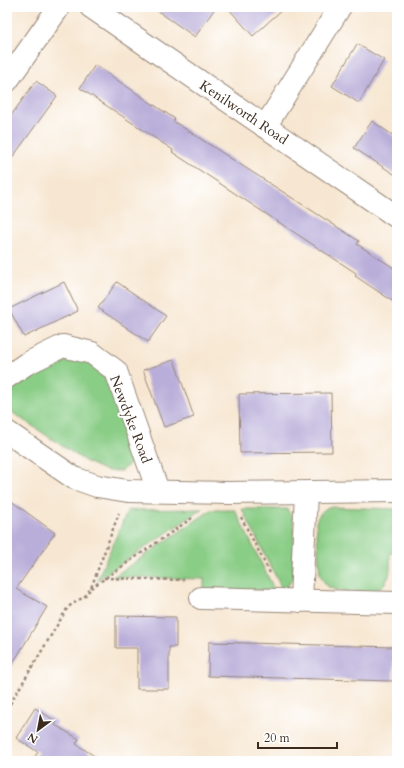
<svg xmlns="http://www.w3.org/2000/svg" width="404" height="768" viewBox="0 0 404 768" font-family="Cardo,serif">
<style>
.green{fill:#8acd86;stroke:#627c52}
.building{fill:#b9aed9}
.lines{fill:none;stroke-linecap:round;stroke-linejoin:round}
.minor-casing{stroke:#998878;stroke-width:24}
.path{stroke:#998878;stroke-width:2.5;stroke-dasharray:3 3;stroke-linecap:butt}
.minor{stroke:#fff;stroke-width:22}
.labels{text-anchor:middle;stroke-width:4;stroke-linejoin:round;paint-order:stroke}
.street-label{font-size:14px;fill:#3b2a1e;stroke:#fff}
</style>
<rect width="100%" height="100%" fill="#fff"/>
<filter id="ink" filterUnits="userSpaceOnUse"><feTurbulence type="fractalNoise" baseFrequency=".025" numOctaves="2"/><feDisplacementMap in="SourceGraphic" scale="8" xChannelSelector="R" yChannelSelector="G"/><feConvolveMatrix kernelMatrix="1 2 1 2 8 2 1 2 1" color-interpolation-filters="sRGB"/></filter>
<filter id="wash" filterUnits="userSpaceOnUse"><feTurbulence type="fractalNoise" baseFrequency=".012" numOctaves="4" result="noise"/><feDisplacementMap in="SourceGraphic" scale="16" xChannelSelector="R" yChannelSelector="G"/><feGaussianBlur stdDeviation="0.9" result="paint"/><feColorMatrix in="noise" values="0 0 0 0 0 0 0 0 0 0 0 0 0 0 0 0 0 1.4 0 .05"/><feComposite in="paint" operator="in"/></filter>
<g filter="url(#wash)">
<rect width="100%" height="100%" fill="#f7e7d2"/>
<g class="green">
<polygon points="72,354 104,369 137,456 122,471 106,471 85,461 7,409 7,387"/>
<path d="M 328,507 L 397,509 L 397,553 L 390,553 C 390,561 391,571 388,578 C 386,582 382,587 378,589 C 370,593 337,593 329,587 C 325,585 323,579 320,575 L 316,522 C 318,515 322,511 328,507 Z"/>
<polygon points="202,509 97,580 128,510"/>
<polygon points="242,509 287,509 292,517 294,527 293,578 287,587 282,589"/>
<polygon points="211,510 235,510 275,591 204,589 204,579 113,577"/>
</g>
<g id="blocks">
<g class="building">
<polygon points="152,7 216,7 195,37"/>
<polygon points="227,7 285,7 253,36"/>
<polygon points="357,44 384,60 359,103 332,86"/>
<polygon points="95,65 175,119 173,121 359,241 357,244 397,270 397,304 355,276 356,273 172,152 173,150 80,88"/>
<polygon points="36,81 57,96 7,165 7,121"/>
<polygon points="372,121 397,138 397,176 354,148"/>
<polygon points="64,282 78,311 24,337 9,309"/>
<polygon points="117,282 166,316 148,342 98,308"/>
<polygon points="174,360 194,417 164,427 143,370"/>
<polygon points="331,393 332,452 240,453 239,394"/>
<polygon points="7,498 55,533 16,589 47,607 7,673"/>
<polygon points="116,616 176,617 176,647 169,647 169,689 137,689 137,648 116,648"/>
<polygon points="209,642 394,647 393,681 208,676"/>
<polygon points="35,708 57,722 55,725 79,739 76,744 102,761 32,761 38,752 16,738"/>
</g>
</g>
</g>
<g filter="url(#ink)">
<use href="#blocks" fill-opacity="0" stroke="#998878" stroke-width="1"/>
<g class="lines">
<defs>
<g id="minor">
<polyline points="91,7 397,217"/>
<polyline points="7,81 59,7"/>
<polyline points="265,127 340,7"/>
<polyline points="7,377 26,364 63,346 92,353 116,371 158,491"/>
<polyline points="7,432 74,478 97,486 128,491 229,493 397,491"/>
<polyline points="201,598 397,603"/>
<polyline points="301,601 306,493"/>
</g>
</defs>
<use href="#minor" class="minor-casing"/>
<g class="path">
<polyline points="241,517 271,575"/>
<polyline points="104,578 184,580"/>
<polyline points="91,588 192,518"/>
<polyline points="7,709 68,607 85,596 91,588 119,513"/>
</g>
<use href="#minor" class="minor"/>
</g>
</g>
<g class="labels">
<g class="street-label">
<text transform="translate(244 112) rotate(34)" y="5">Kenilworth Road</text>
<text transform="translate(131 419) rotate(69)" y="5">Newdyke Road</text>
</g>
</g>
<rect width="404" height="768" fill="none" stroke="#fff" stroke-width="24"/>
<g transform="translate(38 730) rotate(212)" stroke="#ffffff" stroke-width="3" paint-order="stroke">
<path d="M0-3L7 15L0 10L-7 15Z" fill="#3b2a1e"/>
<text y="-6" font-size="11" font-weight="bold" text-anchor="middle" fill="#3b2a1e">N</text>
</g>
<path d="M258 742v6h79v-6" fill="none" stroke="#3b2a1e" stroke-width="2"/>
<text x="264" y="742" font-size="12" fill="#3b2a1e" stroke="#ffffff" stroke-width="3" paint-order="stroke">20 m</text>
</svg>
